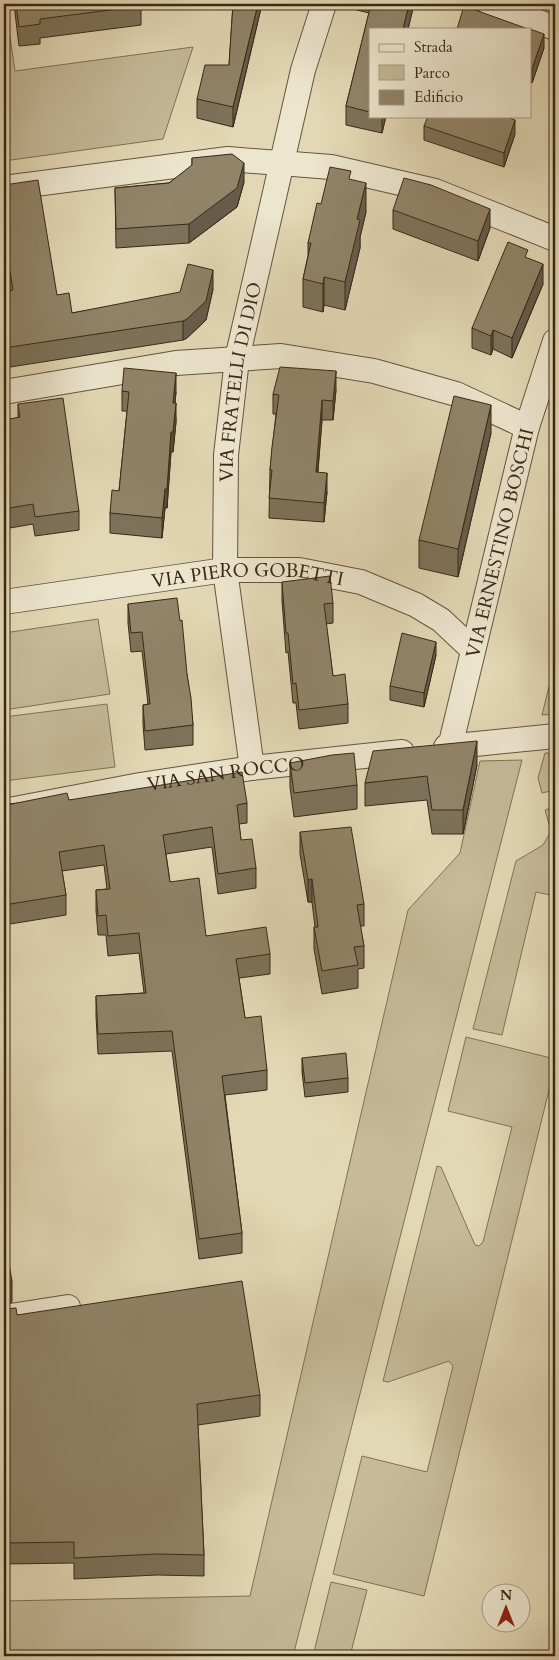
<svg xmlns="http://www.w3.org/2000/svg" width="559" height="1660" viewBox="0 0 559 1660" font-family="Cardo,serif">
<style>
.green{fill:#c6ba9a;stroke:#7f7258}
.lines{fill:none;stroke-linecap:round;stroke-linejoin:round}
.street-casing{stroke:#63553e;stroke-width:26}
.street{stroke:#ede6cf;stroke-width:24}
.wall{fill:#7d725a;stroke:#382916}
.shaded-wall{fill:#665c4a;stroke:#382916}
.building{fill:#918469;stroke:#382916}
.labels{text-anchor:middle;stroke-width:5;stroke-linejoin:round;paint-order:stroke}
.street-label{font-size:19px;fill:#382916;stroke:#ede6cf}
</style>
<rect width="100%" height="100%" fill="#e3d8b5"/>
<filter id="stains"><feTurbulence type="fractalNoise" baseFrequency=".004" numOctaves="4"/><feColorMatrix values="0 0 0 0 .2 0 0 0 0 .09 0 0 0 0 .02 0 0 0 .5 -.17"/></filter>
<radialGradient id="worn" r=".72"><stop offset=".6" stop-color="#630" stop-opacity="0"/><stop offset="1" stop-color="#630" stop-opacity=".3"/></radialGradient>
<g class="green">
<polygon points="4,10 6,10 15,71 193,47 163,139 4,161"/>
<polygon points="98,619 110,694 4,710 4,633"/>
<polygon points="555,662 555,714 542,715"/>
<polygon points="107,704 115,767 4,781 4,717"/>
<polygon points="545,753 555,753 555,790 542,793 538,778"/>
<polygon points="522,760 293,1656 4,1656 4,1601 250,1596 408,910 460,853 480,761"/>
<polygon points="555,807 555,896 536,892 502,1035 473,1029 516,861 543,845 551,831 545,810"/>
<polygon points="466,1037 555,1059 555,1066 424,1596 333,1574 362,1456 427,1472 453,1366 449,1361 388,1382 383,1381 437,1166 441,1167 475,1245 479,1246 483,1242 512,1127 448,1111"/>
<polygon points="331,1582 367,1590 350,1656 313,1656"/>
</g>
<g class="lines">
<defs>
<g id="street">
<polyline points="490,4 555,28"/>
<polyline points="4,188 228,159 331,167 435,191 555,239"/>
<polyline points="4,392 176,363 281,356 374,371 456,394 527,427"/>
<path id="s1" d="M 4,602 L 225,570 L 299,570 L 361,582 L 416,605 L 441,620 L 473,650"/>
<polyline points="446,747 555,736"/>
<path id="s2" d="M 450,747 L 527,427 L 555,341"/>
<path id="s3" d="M 252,768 L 225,570 L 226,455 L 237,359 L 303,70 L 324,4"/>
<path id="s4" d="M 4,811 L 140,785 L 252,768 L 402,752"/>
<polyline points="4,1317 68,1307"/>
</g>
</defs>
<use href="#street" class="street-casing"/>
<use href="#street" class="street"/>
</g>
<g class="wall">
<polygon points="15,4 141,4 141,25 40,38 40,44 19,46 15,13"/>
<polygon points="233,4 262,4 233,127 197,118 197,99 229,65"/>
<polygon points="349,4 414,4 408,29 370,29 370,116 386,116 382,133 346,125 346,106 369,13 349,8"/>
<polygon points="530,29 544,48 532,83 530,82"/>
<polygon points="424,126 515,134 504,167 424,140"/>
<polygon points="192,158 244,182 237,207 189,243 116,248 115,188 169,183 192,166"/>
<polygon points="555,162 555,195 551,193 551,174"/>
<polygon points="351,180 366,212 360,237 360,248 345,310 324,305 323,312 303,307 303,279 308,256 308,243 321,204"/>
<polygon points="4,185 57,295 72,313 213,289 206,320 187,338 183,340 4,368 4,292 10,291 4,254"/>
<polygon points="393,210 490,228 478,261 393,229"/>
<polygon points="528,258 543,284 512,358 493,349 491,355 472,348 472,328"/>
<polygon points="336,390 333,420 322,420 318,472 327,492 324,522 269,518 270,470 276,414 273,414 273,394"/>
<polygon points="122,391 176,392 175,403 176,422 173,452 171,452 167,508 165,508 162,538 110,533 110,513 119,491 127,411 122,411"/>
<polygon points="18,404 79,511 79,530 35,536 33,524 4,529 4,420 18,418"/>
<polygon points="491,433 458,577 419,568 419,540"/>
<polygon points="282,582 333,603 333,623 326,624 333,676 348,704 348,723 299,729 296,703 293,703 288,652 286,653 282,601"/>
<polygon points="128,604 187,674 193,725 193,745 145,750 143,724 143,705 148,704 142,651 131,652 128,623"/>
<polygon points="436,655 424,707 390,700 390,686"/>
<polygon points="290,763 357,785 357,809 294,817 290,787"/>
<polygon points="477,765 463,834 432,834 427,800 365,806 365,783"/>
<polygon points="69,800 247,803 247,823 239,824 241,840 256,868 256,888 218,894 212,847 166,854 170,882 206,936 270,954 270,974 239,978 245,1018 267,1070 267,1090 225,1095 242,1233 242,1253 199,1259 172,1051 98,1054 96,1016 96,996 144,993 139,953 108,956 106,935 98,935 96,910 96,890 107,889 104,865 62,871 66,895 66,915 4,925 4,804"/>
<polygon points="300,832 364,904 364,926 360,926 364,946 364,968 358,969 358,988 322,994 314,949 314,927 315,927 312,902 308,902 300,854"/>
<polygon points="302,1058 348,1078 348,1092 305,1097 302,1072"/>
<polygon points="4,1309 17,1315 260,1395 260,1416 198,1425 204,1555 204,1576 157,1575 74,1579 74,1563 4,1564"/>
</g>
<g class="shaded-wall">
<polygon points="258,4 262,4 233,127 233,107"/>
<polygon points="409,4 414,4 408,29 403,29"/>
<polygon points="544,34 544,48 532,83 532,69"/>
<polygon points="382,116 386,116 382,133"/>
<polygon points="515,120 515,134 504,167 504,153"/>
<polygon points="244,163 244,182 237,207 189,243 189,224"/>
<polygon points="366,183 366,212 360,237 360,248 345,310 345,282 357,219"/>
<polygon points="490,209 490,228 478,261 478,241"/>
<polygon points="543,264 543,284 512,358 512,338"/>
<polygon points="213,270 213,289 206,320 187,338 183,340 183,321"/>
<polygon points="324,277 324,305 323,312 323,284"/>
<polygon points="493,330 493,349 491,355 491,336"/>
<polygon points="336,371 336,390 333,420 333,401"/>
<polygon points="176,373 176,392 173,422 173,403"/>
<polygon points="322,400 322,420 316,491 316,472"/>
<polygon points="176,403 176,422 173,452 173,432"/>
<polygon points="491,405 491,433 458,577 458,549"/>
<polygon points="171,432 171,452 167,508 167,489"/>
<polygon points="327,473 327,492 324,522 324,503"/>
<polygon points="165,489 165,508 162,538 162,518"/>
<polygon points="436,642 436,655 424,707 424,693"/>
<polygon points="477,741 477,765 463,834 463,810"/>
<polygon points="312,879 312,902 308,902 308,880"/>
<polygon points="12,1281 12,1302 4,1304 4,1283"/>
</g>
<g class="building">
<polygon points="16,4 141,4 141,6 40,19 40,24 19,27"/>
<polygon points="233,4 258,4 233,107 197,99 205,65 229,65"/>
<polygon points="371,4 409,4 403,29 370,29 370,112 346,106"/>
<polygon points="464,6 528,29 457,29"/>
<polygon points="530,29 544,34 532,69 530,68"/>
<polygon points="428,116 505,116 515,120 504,153 424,126"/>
<polygon points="232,154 244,163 237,188 189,224 116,229 115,188 169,183 192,165 192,158"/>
<polygon points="555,162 555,175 551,174"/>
<polygon points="330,167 351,171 349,179 366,183 357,219 360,220 345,282 324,277 323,284 303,279 311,243 308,243 317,203 321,204"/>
<polygon points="404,178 431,185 490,209 478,241 393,210"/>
<polygon points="38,180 57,295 69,293 72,313 180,292 188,264 213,270 206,301 187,319 183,321 4,348 4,292 13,290 4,235 4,185"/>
<polygon points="508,242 528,250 525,257 543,264 512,338 493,330 491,336 472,328"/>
<polygon points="280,367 336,371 333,401 322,400 316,472 327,473 324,503 269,498 272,470 270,470 272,447 279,395 273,394"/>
<polygon points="124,368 176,373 173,403 176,403 173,432 171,432 167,489 165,489 162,518 110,513 112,490 119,491 129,392 122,391"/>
<polygon points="454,396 491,405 458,549 419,540"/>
<polygon points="63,398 79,511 35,517 33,504 4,509 4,420 20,417 18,404"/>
<polygon points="330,576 333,603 324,604 333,676 345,674 348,704 299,710 296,683 293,684 288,633 286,633 282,582"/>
<polygon points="177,598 180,621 182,620 187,674 191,698 193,725 145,731 143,705 150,704 142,632 131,633 128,604"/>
<polygon points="402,633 436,642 424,693 390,686"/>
<polygon points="477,741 463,810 432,810 427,776 365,783 373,751"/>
<polygon points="354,753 357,785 294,793 290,763 332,755"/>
<polygon points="242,772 247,803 237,805 241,840 252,839 256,868 218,874 212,827 163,835 170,882 199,878 206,936 266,927 270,954 236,959 245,1018 261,1016 267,1070 222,1076 242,1233 199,1239 172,1031 98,1034 96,996 146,993 139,933 108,936 106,915 98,916 96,890 110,889 104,845 59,852 66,895 4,905 4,804 7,805 67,793 69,800"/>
<polygon points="351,827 364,904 357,905 364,946 354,947 358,965 322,971 314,927 318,927 312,879 308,880 300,832"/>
<polygon points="346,1053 348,1078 305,1083 302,1058"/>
<polygon points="4,1247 5,1252 7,1252 12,1281 4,1283"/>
<polygon points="242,1281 260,1395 197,1404 204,1555 157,1554 74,1558 74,1542 4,1543 4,1309 16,1308 17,1315"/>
</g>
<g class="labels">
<g class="street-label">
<text dy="7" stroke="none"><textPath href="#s3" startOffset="389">VIA FRATELLI DI DIO</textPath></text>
<text dy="7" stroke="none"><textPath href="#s2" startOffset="210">VIA ERNESTINO BOSCHI</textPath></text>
<text dy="7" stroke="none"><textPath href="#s1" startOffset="246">VIA PIERO GOBETTI</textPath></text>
<text dy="7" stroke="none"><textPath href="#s4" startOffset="225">VIA SAN ROCCO</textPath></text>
</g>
</g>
<rect width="559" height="1660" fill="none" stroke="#e3d8b5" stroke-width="20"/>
<rect x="5" y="5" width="549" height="1650" fill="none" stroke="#382916" stroke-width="2.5"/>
<rect x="10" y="10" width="539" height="1640" fill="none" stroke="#382916"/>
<rect x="369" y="28" width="162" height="90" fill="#ede6cf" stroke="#a59a85"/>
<rect x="379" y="44" width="25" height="8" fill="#ede6cf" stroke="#a59a85"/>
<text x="414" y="52" font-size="15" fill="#382916">Strada</text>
<rect x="379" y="65" width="25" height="15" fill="#c6ba9a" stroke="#a59a85"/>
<text x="414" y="78" font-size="15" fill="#382916">Parco</text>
<rect x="379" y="90" width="25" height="15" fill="#918469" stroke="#a59a85"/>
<text x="414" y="102" font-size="15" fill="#382916">Edificio</text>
<g transform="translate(506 1608)"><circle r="24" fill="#ede6cf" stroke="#a59a85"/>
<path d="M0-4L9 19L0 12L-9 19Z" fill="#8f2418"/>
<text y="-8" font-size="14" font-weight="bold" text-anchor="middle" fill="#382916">N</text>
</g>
<rect width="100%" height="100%" filter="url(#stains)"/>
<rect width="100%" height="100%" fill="url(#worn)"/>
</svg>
